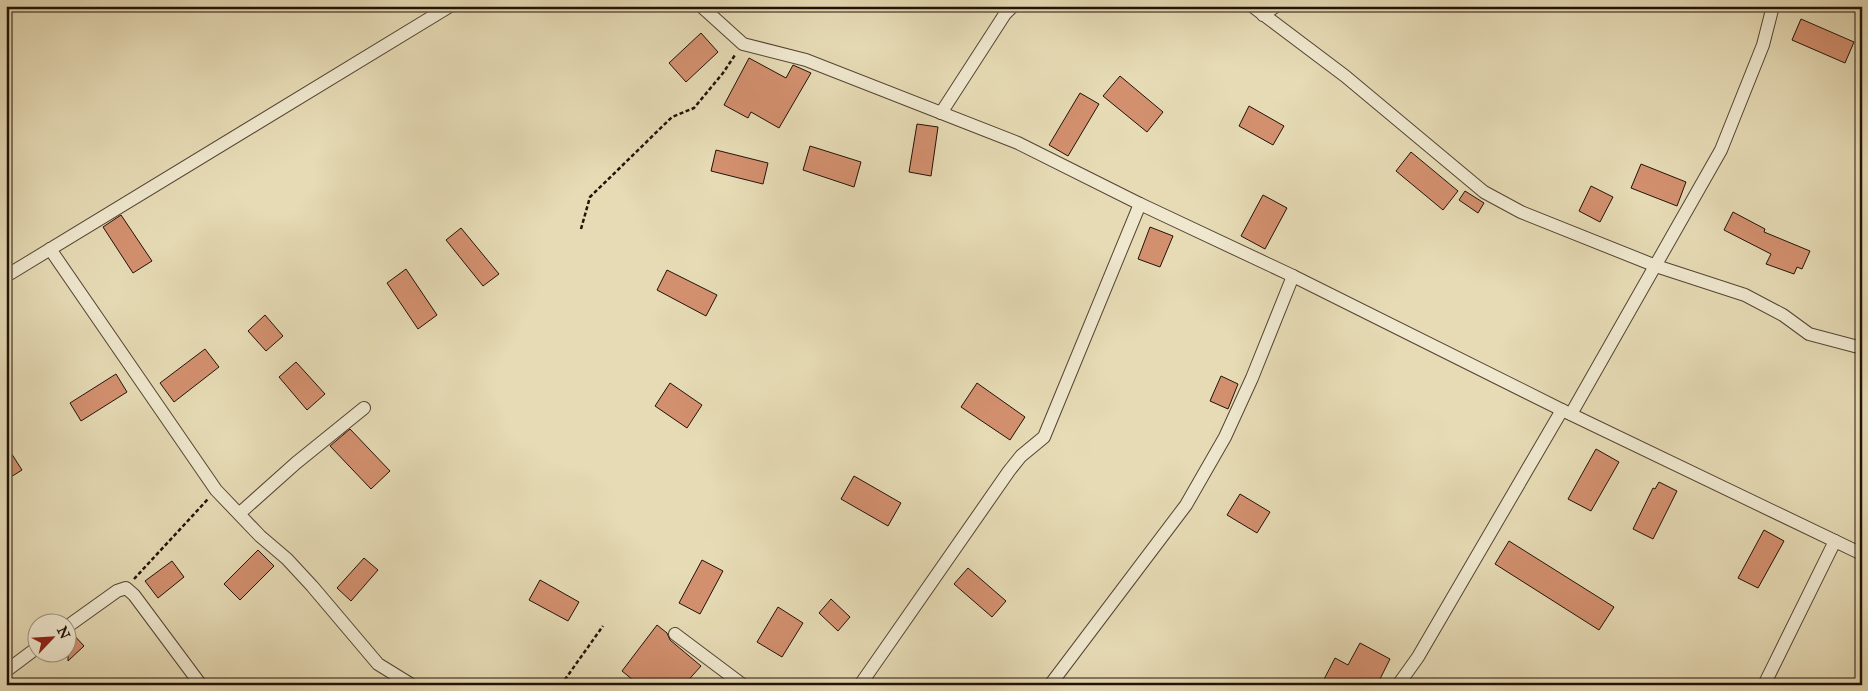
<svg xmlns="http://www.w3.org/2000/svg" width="1868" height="691" viewBox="0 0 1868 691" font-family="'IM FELL Great Primer',serif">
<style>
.building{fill:#d3906f;stroke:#221207}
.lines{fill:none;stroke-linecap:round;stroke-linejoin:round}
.street-casing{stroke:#534432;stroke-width:14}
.path{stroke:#221207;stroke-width:2.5;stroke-dasharray:4 2.5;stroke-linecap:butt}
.street{stroke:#efe8cf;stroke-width:12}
</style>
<rect width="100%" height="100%" fill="#e6dbb5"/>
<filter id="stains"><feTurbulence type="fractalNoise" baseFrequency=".004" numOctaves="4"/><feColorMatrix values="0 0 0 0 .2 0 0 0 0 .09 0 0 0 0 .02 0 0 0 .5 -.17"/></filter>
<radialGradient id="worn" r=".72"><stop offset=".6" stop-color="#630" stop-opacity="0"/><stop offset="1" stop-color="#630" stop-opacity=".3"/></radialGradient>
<g class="building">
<polygon points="1801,19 1854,42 1845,63 1792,40"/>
<polygon points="701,33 718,52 686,82 669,63"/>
<polygon points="749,58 786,78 793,65 811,73 779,128 751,112 748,118 724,105"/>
<polygon points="1120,76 1163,112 1147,132 1103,96"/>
<polygon points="1080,93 1099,104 1068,156 1049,145"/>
<polygon points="1249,106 1284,126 1273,145 1239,126"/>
<polygon points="917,124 938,127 931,176 909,172"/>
<polygon points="810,146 861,162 854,187 803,170"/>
<polygon points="716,150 768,163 763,184 711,171"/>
<polygon points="1411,152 1458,191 1443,210 1396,171"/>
<polygon points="1641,164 1686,182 1677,206 1631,188"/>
<polygon points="1591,186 1613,197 1600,222 1579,211"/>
<polygon points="1465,191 1484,203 1478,213 1459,200"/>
<polygon points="1263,195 1287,208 1265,249 1241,236"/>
<polygon points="1733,212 1765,229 1764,232 1810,251 1802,269 1797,267 1794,274 1766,264 1771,254 1724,230"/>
<polygon points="121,215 152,261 133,273 103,227"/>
<polygon points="1150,227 1173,236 1160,267 1138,259"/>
<polygon points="461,228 499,274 483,286 446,240"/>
<polygon points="406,269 437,315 418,329 387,283"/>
<polygon points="667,270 717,295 706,316 657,290"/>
<polygon points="265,315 283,336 266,351 248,331"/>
<polygon points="205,349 219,367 174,402 160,383"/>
<polygon points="296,362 325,394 307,410 279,377"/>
<polygon points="116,374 127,392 81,421 70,403"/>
<polygon points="1221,376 1238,384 1228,409 1210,401"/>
<polygon points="670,383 702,405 687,428 655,406"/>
<polygon points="977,383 1025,417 1010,440 961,407"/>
<polygon points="350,429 390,471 371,489 330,446"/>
<polygon points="6,445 22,470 6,480"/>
<polygon points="1596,449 1619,462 1591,511 1568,499"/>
<polygon points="854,476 901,503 888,526 841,499"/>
<polygon points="1659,482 1677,491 1653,539 1633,529 1653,488 1655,489"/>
<polygon points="1240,494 1270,512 1257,533 1227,515"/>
<polygon points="1764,530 1784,541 1758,588 1738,578"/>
<polygon points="1509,541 1614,607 1599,630 1495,564"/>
<polygon points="258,550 274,566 240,600 224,584"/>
<polygon points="364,558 378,570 351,601 337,588"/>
<polygon points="702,560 723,571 700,614 679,603"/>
<polygon points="172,561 184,577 158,598 145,581"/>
<polygon points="968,568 1006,601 992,617 954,584"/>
<polygon points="540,580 579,602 568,621 529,600"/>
<polygon points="831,599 850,617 838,631 819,613"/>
<polygon points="778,607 803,623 782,657 757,642"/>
<polygon points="657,625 667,633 670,640 701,666 684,685 639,685 622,671"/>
<polygon points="72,633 84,646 68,661 68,634"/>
<polygon points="1360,643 1390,659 1377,685 1321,685 1335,658 1348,665"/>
</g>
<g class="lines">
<defs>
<g id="street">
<polyline points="701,6 743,44 806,60 1018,143 1140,204 1293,276 1562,410 1862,554"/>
<polyline points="1252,6 1345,76 1484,192 1521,212 1656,266 1745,295 1783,315 1809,334 1862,348"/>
<polyline points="1263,15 1276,6"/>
<polyline points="941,113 1005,14 1013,6"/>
<polyline points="50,249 216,490 260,536 287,559 312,586 378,664 412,685"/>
<polyline points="6,276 450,6"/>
<polyline points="1571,414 1721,150 1763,45 1773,6"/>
<polyline points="240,513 296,463 364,408"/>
<polyline points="68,626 117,591 126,588 134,595 201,685"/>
<polyline points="675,634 743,685"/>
<polyline points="6,671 38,647"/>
<polyline points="860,685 1009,471 1021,456 1044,437 1140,204"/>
<polyline points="1050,685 1186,505 1225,437 1252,378 1293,276"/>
<polyline points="1398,685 1418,657 1562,410"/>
<polyline points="1764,685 1835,541"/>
</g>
</defs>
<use href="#street" class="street-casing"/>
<g class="path">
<polyline points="581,229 590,197 672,117 694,108 723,73 735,55"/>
<polyline points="134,579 208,499"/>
<polyline points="561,685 603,626"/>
</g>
<use href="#street" class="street"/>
</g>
<rect width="1868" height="691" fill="none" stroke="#e6dbb5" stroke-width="25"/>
<rect x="8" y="8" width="1853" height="676" fill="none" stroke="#221207" stroke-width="2.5"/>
<rect x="12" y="12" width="1843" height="666" fill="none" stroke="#221207"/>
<g transform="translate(52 638) rotate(65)"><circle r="24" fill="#efe8cf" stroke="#9d927f"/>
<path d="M0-4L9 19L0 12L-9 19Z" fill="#8f2418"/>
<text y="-8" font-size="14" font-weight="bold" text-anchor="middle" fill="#221207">N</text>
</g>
<rect width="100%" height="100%" filter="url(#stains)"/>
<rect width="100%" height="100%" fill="url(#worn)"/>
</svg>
